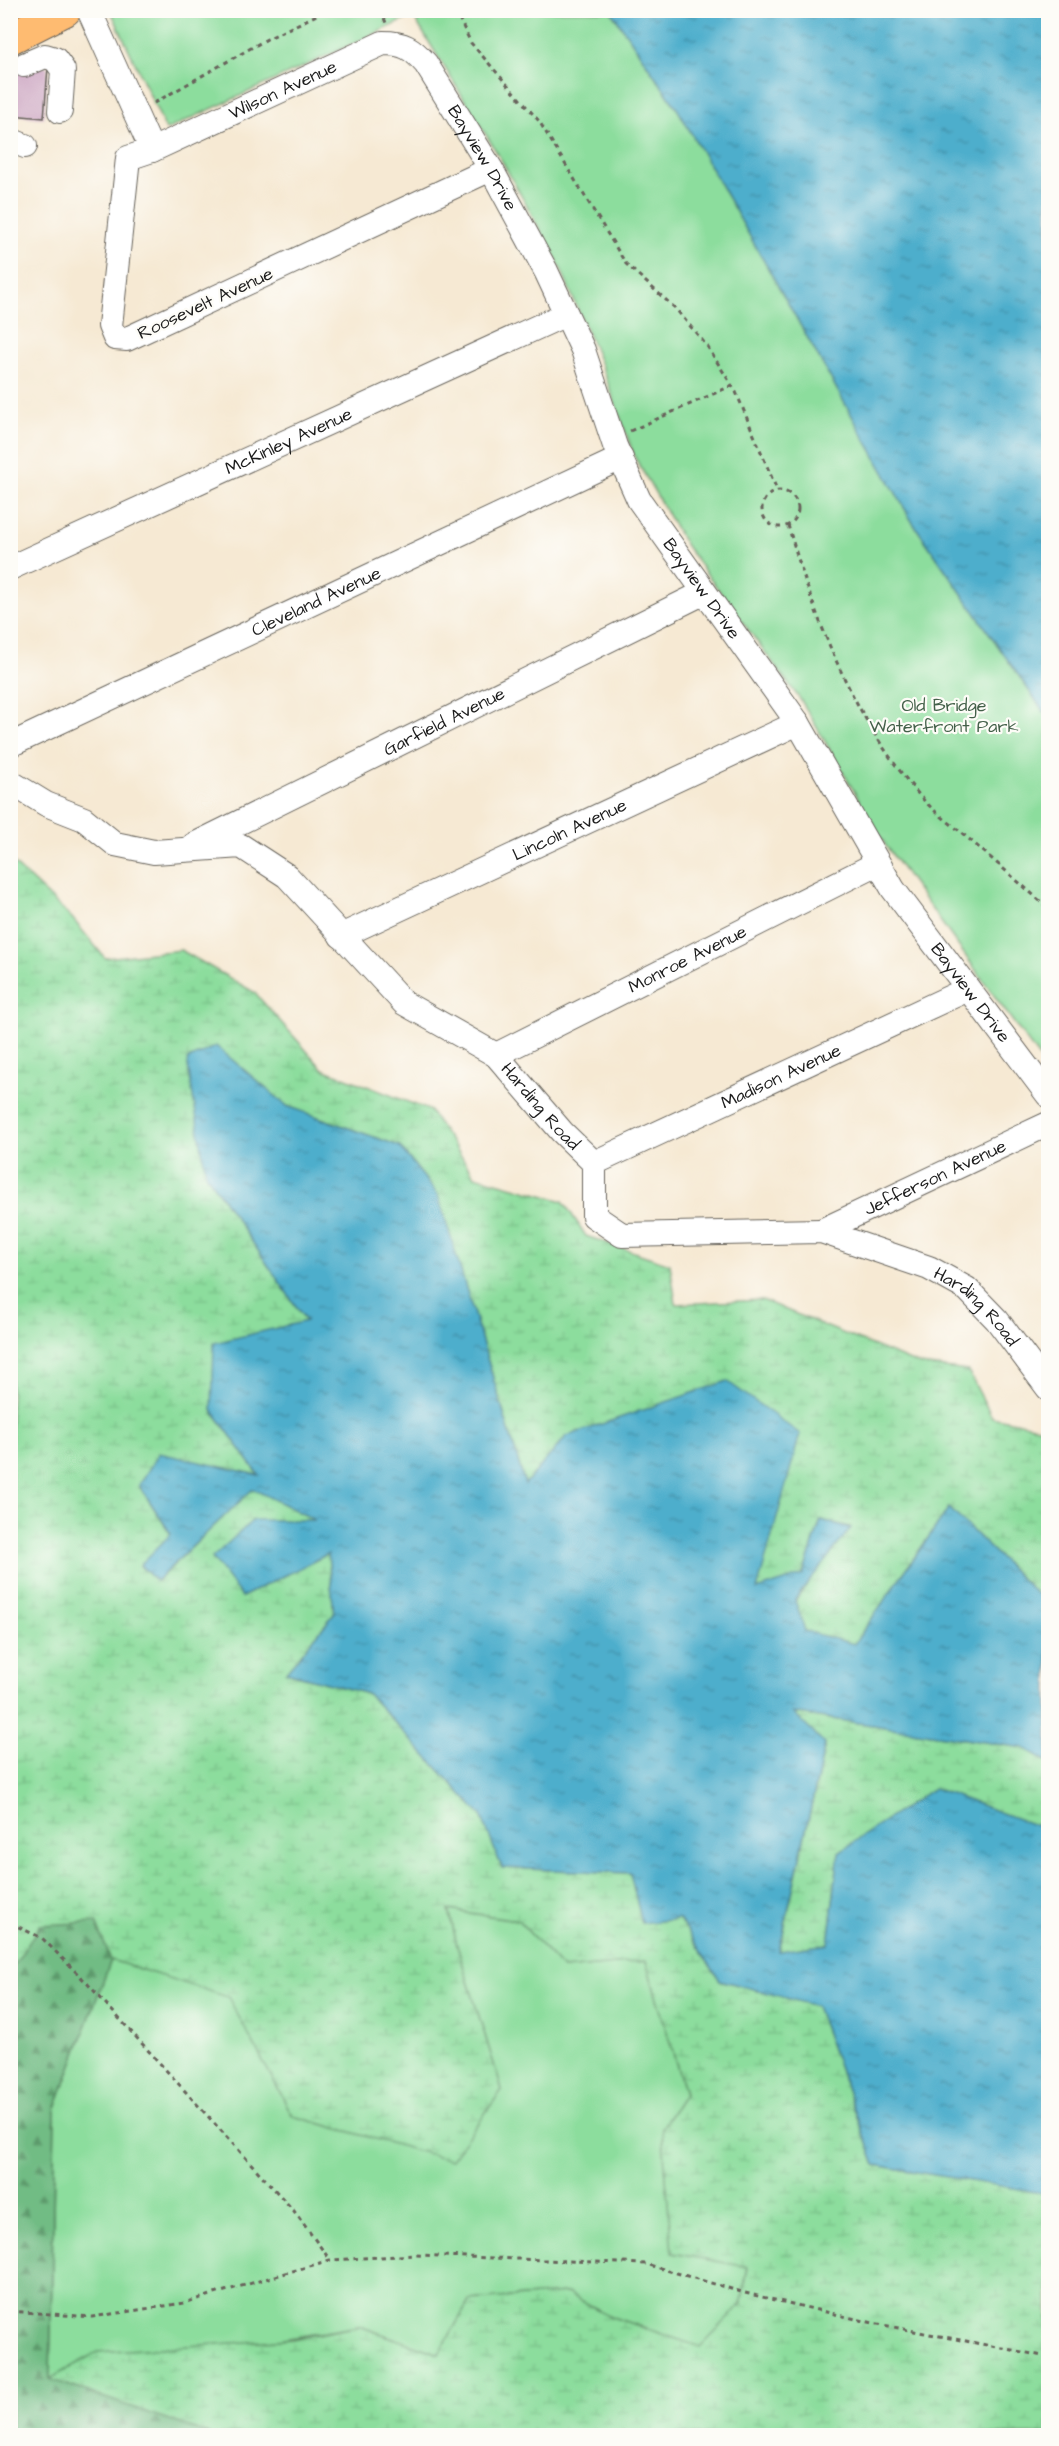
<svg xmlns="http://www.w3.org/2000/svg" width="1059" height="2446" viewBox="0 0 1059 2446" font-family="'Architects Daughter',sans-serif">
<style>
.green{fill:#8cdd9d;stroke:#547c5c;stroke-width:1.5}
.forest{fill:url(#forest-firs);stroke:#466c50;stroke-width:1.5}
.wetland{fill:url(#wetland-marsh);stroke:#547c5c;stroke-width:1.5}
.water{fill:url(#water-ripples);stroke:#356574;stroke-width:1.5}
.building{fill:#c9a0bf}
.lines{fill:none;stroke-linecap:round;stroke-linejoin:round}
.minor-casing{stroke:#68645c;stroke-width:26}
.major-casing{stroke:#68645c;stroke-width:34}
.path{stroke:#68645c;stroke-width:3;stroke-dasharray:4.5 4.5;stroke-linecap:butt}
.minor{stroke:#fff;stroke-width:24}
.major{stroke:#febb71;stroke-width:32}
.labels{text-anchor:middle;stroke-width:4.5;stroke-linejoin:round;paint-order:stroke}
.street-label{font-size:18px;fill:#1c1c1c;stroke:#fdfcf7}
.park-label{font-size:18px;fill:#436049;stroke:#fdfcf7}
</style>
<defs>
<pattern id="forest-firs" width="22" height="20" patternUnits="userSpaceOnUse" patternTransform="scale(1.5)"><rect width="22" height="20" fill="#71bc84"/><path d="M5 1l3.5 6h-7zM16 11l3.5 6h-7z" fill="#5c986b"/></pattern>
<pattern id="wetland-marsh" width="20" height="14" patternUnits="userSpaceOnUse" patternTransform="scale(1.5)"><rect width="20" height="14" fill="#8cdd9d"/><path d="M1 5h8M5 5V1M11 12h8M15 12V8" fill="none" stroke="#78bd87"/></pattern>
<pattern id="water-ripples" width="26" height="14" patternUnits="userSpaceOnUse" patternTransform="scale(1.5)"><rect width="26" height="14" fill="#4eaecc"/><path d="M2 4q2-2 4 0t4 0M15 11q2-2 4 0t4 0" fill="none" stroke="#408da5"/></pattern>
</defs>
<rect width="100%" height="100%" fill="#fdfcf7"/>
<filter id="ink" filterUnits="userSpaceOnUse"><feTurbulence type="fractalNoise" baseFrequency=".0167" numOctaves="2"/><feDisplacementMap in="SourceGraphic" scale="12" xChannelSelector="R" yChannelSelector="G"/><feConvolveMatrix kernelMatrix="1 2 1 2 8 2 1 2 1" color-interpolation-filters="sRGB"/></filter>
<filter id="wash" filterUnits="userSpaceOnUse"><feTurbulence type="fractalNoise" baseFrequency=".008" numOctaves="4" result="noise"/><feDisplacementMap in="SourceGraphic" scale="24" xChannelSelector="R" yChannelSelector="G"/><feGaussianBlur stdDeviation="1.35" result="paint"/><feColorMatrix in="noise" values="0 0 0 0 0 0 0 0 0 0 0 0 0 0 0 0 0 1.4 0 .05"/><feComposite in="paint" operator="in"/></filter>
<g filter="url(#wash)">
<rect width="100%" height="100%" fill="#f6e9d3"/>
<g class="green">
<polygon points="111,11 611,11 678,110 913,523 1048,718 1048,1070 886,846 802,702 686,546 635,458 602,367 558,262 499,156 413,16 166,130"/>
<polygon points="449,1910 518,1920 563,1969 646,1961 685,2093 662,2128 748,2266 741,2305 700,2348 612,2317 567,2293 470,2300 439,2354 359,2326 50,2379 55,2110 111,1960 228,1996 293,2116 502,2090 457,1946"/>
</g>
<polygon class="forest" points="96,1922 111,1960 55,2110 50,2378 213,2435 11,2436 11,1970 40,1925"/>
<g class="wetland">
<polygon points="11,861 72,918 105,958 181,950 254,992 323,1069 429,1110 475,1176 563,1201 586,1236 670,1264 676,1304 762,1300 920,1365 968,1371 992,1417 1048,1429 1048,1605 949,1508 854,1644 805,1631 795,1601 850,1527 821,1520 803,1575 757,1591 525,1484 438,1195 399,1146 287,1106 216,1047 206,1174 306,1321 212,1410 259,1475 139,1486 171,1534 140,1566 157,1581 253,1488 317,1521 242,1597 328,1554 334,1614 286,1672 368,1694 481,1815 502,1868 630,1873 642,1923 679,1919 720,1980 816,2006 875,2165 1048,2193 1048,2435 213,2435 50,2379 97,2352 292,2339 359,2326 439,2354 470,2300 567,2293 612,2317 700,2347 741,2305 748,2267 672,2253 662,2128 685,2093 646,1961 563,1969 518,1920 449,1910 457,1946 502,2090 451,2160 293,2116 228,1997 111,1960 96,1922 40,1925 11,1970"/>
<polygon points="792,1713 1024,1748 1048,1762 1048,1830 934,1788 839,1852 828,1944 779,1952 825,1745"/>
</g>
<g class="water">
<polygon points="611,11 1048,11 1048,718 913,523 678,110"/>
<polygon points="216,1046 287,1106 399,1146 438,1195 525,1484 567,1436 727,1381 800,1434 757,1590 803,1575 821,1520 851,1528 795,1600 805,1631 854,1644 949,1508 1048,1605 1048,1762 1024,1748 793,1713 825,1744 779,1951 828,1944 839,1852 934,1788 1048,1830 1048,2194 875,2165 816,2006 720,1980 679,1919 642,1923 630,1873 502,1868 481,1815 368,1694 286,1672 334,1614 328,1554 242,1597 212,1558 253,1520 315,1520 253,1489 156,1581 140,1565 171,1534 139,1485 159,1453 259,1475 212,1410 214,1343 306,1321 206,1174 187,1060"/>
</g>
<g id="blocks">
<polygon class="building" points="15,64 48,67 44,118 11,115"/>
</g>
</g>
<g filter="url(#ink)">
<use href="#blocks" fill-opacity="0" stroke="#68645c" stroke-width="1.5"/>
<g class="lines">
<defs>
<g id="minor">
<polyline points="89,10 152,150"/>
<polyline points="24,65 45,56 55,59 63,70 60,111"/>
<polyline points="10,140 25,146"/>
<path id="s1" d="M 491,169 L 127,339 L 115,338 L 110,326 L 128,158 L 152,150 L 383,43 C 404,43 412,48 426,64 L 491,169 L 546,271 L 583,350 L 615,446 L 639,500 L 798,723 L 893,889 L 1048,1095"/>
<path id="s2" d="M 10,568 L 566,314"/>
<path id="s3" d="M 10,745 L 621,458"/>
<path id="s4" d="M 10,782 L 46,804 L 84,819 L 115,844 L 154,852 L 241,846 L 287,876 L 404,1003 L 496,1055 L 562,1132 L 594,1163 L 594,1216 L 622,1235 L 821,1231 L 929,1268 L 967,1289 L 997,1320 L 1048,1388"/>
<path id="s5" d="M 194,845 L 703,593"/>
<path id="s6" d="M 341,936 L 798,723"/>
<path id="s7" d="M 496,1055 L 878,863"/>
<path id="s8" d="M 594,1163 L 968,989"/>
<path id="s9" d="M 821,1231 L 1048,1124"/>
</g>
<polyline id="major" points="10,38 65,10"/>
</defs>
<use href="#minor" class="minor-casing"/>
<use href="#major" class="major-casing"/>
<g class="path">
<polyline points="381,10 386,23"/>
<polyline points="455,10 471,43 539,121 626,264 675,308 707,346 736,392 777,490"/>
<polyline points="154,103 267,39 327,10"/>
<polyline points="630,431 731,386"/>
<circle cx="780" cy="509" r="18"/>
<path d="M 788,525 C 816,623 854,720 921,797 C 933,811 949,822 962,833 C 991,858 1020,883 1048,908"/>
<polyline points="10,1923 42,1938 86,1982 294,2211 330,2260"/>
<polyline points="10,2311 92,2317 184,2303 330,2260 416,2255 646,2264 745,2293 873,2323 1048,2357"/>
</g>
<use href="#minor" class="minor"/>
<use href="#major" class="major"/>
</g>
</g>
<g class="labels">
<g class="street-label">
<text dy="6" stroke="none"><textPath href="#s1" startOffset="765">Wilson Avenue</textPath></text>
<text dy="6" stroke="none"><textPath href="#s1" startOffset="1035">Bayview Drive</textPath></text>
<text transform="translate(205 303) rotate(-25)" y="6">Roosevelt Avenue</text>
<text dy="6" stroke="none"><textPath href="#s2" startOffset="306">McKinley Avenue</textPath></text>
<text dy="6" stroke="none"><textPath href="#s1" startOffset="1521">Bayview Drive</textPath></text>
<text dy="6" stroke="none"><textPath href="#s3" startOffset="338">Cleveland Avenue</textPath></text>
<text dy="6" stroke="none"><textPath href="#s5" startOffset="279">Garfield Avenue</textPath></text>
<text dy="6" stroke="none"><textPath href="#s6" startOffset="252">Lincoln Avenue</textPath></text>
<text dy="6" stroke="none"><textPath href="#s7" startOffset="214">Monroe Avenue</textPath></text>
<text dy="6" stroke="none"><textPath href="#s1" startOffset="2007">Bayview Drive</textPath></text>
<text dy="6" stroke="none"><textPath href="#s8" startOffset="206">Madison Avenue</textPath></text>
<text dy="6" stroke="none"><textPath href="#s4" startOffset="651">Harding Road</textPath></text>
<text dy="6" stroke="none"><textPath href="#s9" startOffset="126">Jefferson Avenue</textPath></text>
<text dy="6" stroke="none"><textPath href="#s4" startOffset="1191">Harding Road</textPath></text>
</g>
<g class="park-label">
<text x="944" y="711">Old Bridge<tspan x="944" dy="21">Waterfront Park</tspan></text>
</g>
</g>
<rect width="1059" height="2446" fill="none" stroke="#fdfcf7" stroke-width="36"/>
</svg>
